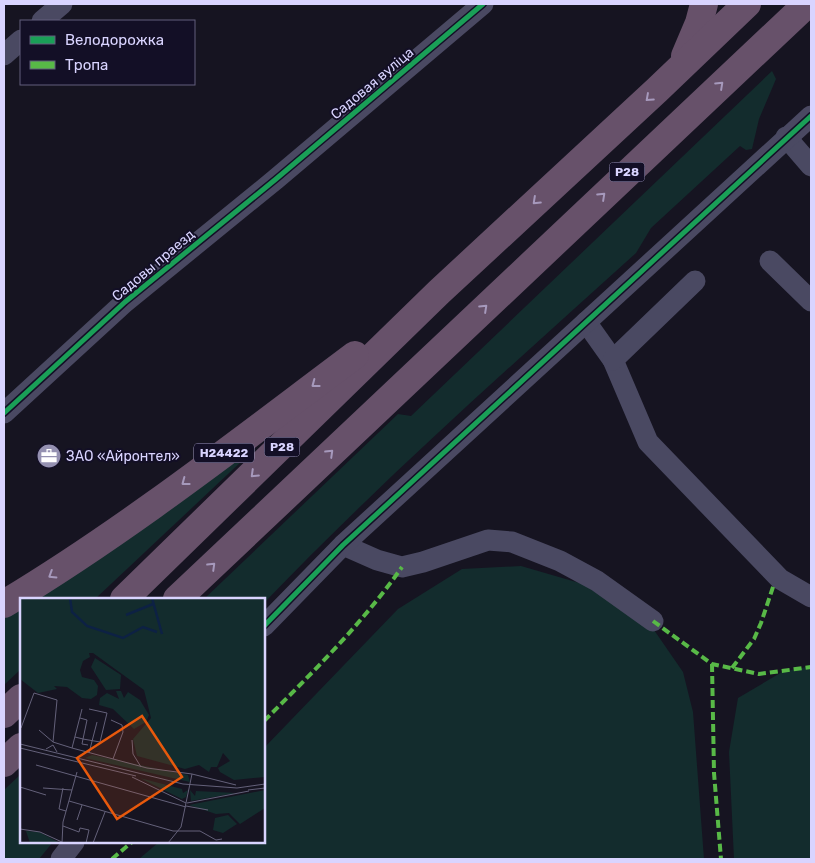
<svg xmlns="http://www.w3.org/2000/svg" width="815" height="863" viewBox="0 0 815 863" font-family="Rubik,sans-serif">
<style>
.green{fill:#132c2d}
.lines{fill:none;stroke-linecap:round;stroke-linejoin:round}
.minor{stroke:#4a4962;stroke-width:21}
.highway{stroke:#67516a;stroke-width:28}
.quiet{stroke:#58b947;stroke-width:4;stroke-dasharray:8 4;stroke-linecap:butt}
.cycleway-casing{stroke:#130f26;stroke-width:8}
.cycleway{stroke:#1a9f57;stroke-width:5}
.oneway{stroke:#a699bc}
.labels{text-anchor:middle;stroke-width:4;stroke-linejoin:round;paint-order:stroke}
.shield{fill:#130f26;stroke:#9e99be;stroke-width:1}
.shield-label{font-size:12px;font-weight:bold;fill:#d9d4ff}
.street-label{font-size:14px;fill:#d9d4ff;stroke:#130f26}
.poi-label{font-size:14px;fill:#d9d4ff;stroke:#130f26;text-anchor:start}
.inset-river{fill:none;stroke:#0d2144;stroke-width:2.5}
.inset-road{fill:none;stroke:#64617a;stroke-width:1}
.view{fill:#e8590c;fill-opacity:0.15;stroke:#e8590c;stroke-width:2.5}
.inset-edge{fill:none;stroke:#d9d4ff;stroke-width:2.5}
</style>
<rect width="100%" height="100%" fill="#161421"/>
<g class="green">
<path d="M 772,71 L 776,79 L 759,119 L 752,149 L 746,150 L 740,146 L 651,228 L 636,253 C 510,367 382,480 264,603 L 264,599 L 204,599 L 398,414 L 411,416 Z"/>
<polygon points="238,457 245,458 95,599 30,599"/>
<polygon points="521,566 583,584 654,630 683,672 693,712 704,859 139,859 159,842 264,842 264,748 398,609 462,569"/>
<polygon points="21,604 21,669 4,685 4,615"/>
<polygon points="811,666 811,859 734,859 729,752 738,698 782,672"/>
<polygon points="21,774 21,842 53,842 39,859 4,859 4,790"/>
</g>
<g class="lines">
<g class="minor">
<polyline points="42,21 62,4"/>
<polyline points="4,55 21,40"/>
<polyline points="786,137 811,166"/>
<polyline points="770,261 811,301"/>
<polyline points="586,322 613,360 648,442 780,579 811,597"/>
<polyline points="613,360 695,281"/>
<polyline points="4,413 125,302 276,179 483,4"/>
<polyline points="343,545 377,560 402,567 423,562 488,540 512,542 560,561 597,581 653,621"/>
<polyline points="264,626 343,545 811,116"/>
<polyline points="61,859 74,842"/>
</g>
<g class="highway">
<polyline points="685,56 699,23 704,4"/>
<polyline points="124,599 439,292 657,90 747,4"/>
<polyline points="177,599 807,4"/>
<path d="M 4,604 C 127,530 240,441 355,355"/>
<polyline points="4,714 21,698"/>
<polyline points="4,763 21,747"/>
</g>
<g class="quiet">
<polyline points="653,621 712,664 759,674 811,667"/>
<polyline points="712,664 714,773 721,859"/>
<polyline points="732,668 754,639 761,623 774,584"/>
<path d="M 264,721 C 313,672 362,624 402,567"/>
<polyline points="112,859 132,842"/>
</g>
<defs>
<g id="cycleway">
<polyline points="4,413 125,302 276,179 483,4"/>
<polyline points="264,626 343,545 811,116"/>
</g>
</defs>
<use href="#cycleway" class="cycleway-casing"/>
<use href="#cycleway" class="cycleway"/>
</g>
<defs><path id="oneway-chevron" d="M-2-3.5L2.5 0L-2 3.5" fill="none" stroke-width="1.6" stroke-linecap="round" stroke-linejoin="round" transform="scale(1.25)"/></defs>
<g class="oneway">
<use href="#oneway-chevron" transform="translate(720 85) rotate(-43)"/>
<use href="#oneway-chevron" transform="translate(649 98) rotate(138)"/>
<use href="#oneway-chevron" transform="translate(602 196) rotate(-43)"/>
<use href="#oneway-chevron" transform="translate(536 201) rotate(137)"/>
<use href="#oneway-chevron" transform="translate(484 308) rotate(-43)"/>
<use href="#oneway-chevron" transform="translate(315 384) rotate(143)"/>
<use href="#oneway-chevron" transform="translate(330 453) rotate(-44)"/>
<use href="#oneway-chevron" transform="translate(254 474) rotate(136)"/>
<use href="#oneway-chevron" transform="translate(185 482) rotate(143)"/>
<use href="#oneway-chevron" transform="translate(212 566) rotate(-44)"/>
<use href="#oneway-chevron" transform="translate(52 575) rotate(148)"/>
</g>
<defs>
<symbol id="office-disc" viewBox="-11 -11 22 22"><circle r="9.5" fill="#9591b1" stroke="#130f26"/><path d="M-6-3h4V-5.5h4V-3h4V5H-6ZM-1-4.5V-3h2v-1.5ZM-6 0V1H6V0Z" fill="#fff"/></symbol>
</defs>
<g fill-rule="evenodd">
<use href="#office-disc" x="35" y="442" width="28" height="28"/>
</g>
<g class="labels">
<g class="shield">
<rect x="609.5" y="162.5" width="35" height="19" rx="4"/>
<rect x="264.5" y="437.5" width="35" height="19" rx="4"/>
<rect x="194" y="443.5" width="60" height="19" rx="4"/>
</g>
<g class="shield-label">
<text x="627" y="176">Р28</text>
<text x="282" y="451">Р28</text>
<text x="224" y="457">Н24422</text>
</g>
<g class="street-label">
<text transform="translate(372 83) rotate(-40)" y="5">Садовая вуліца</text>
<text transform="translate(153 265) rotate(-40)" y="5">Садовы праезд</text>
</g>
<g class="poi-label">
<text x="66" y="461">ЗАО «Айронтел»</text>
</g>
</g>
<g transform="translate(20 598)">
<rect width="245" height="245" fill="#161421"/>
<path d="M 0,0 L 245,0 L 245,179 L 214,182 L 200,174 L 198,170 L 210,163 L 203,155 L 197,169 L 191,169 L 189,174 L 179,167 L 165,171 L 117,158 L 113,141 L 131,120 L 124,92 L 73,55 L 69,55 L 70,59 L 63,63 L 60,72 L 62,79 L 74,82 L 78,88 L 77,97 L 71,101 L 62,100 L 47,89 L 34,88 L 37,91 L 18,95 L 0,81 ZM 75,60 L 101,77 L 100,91 L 86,92 L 71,69 ZM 96,93 L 101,93 L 104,100 L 108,94 L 120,102 L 129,117 L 126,124 L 114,131 L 93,111 L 79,107 L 80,100 L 87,95 L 99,101 ZM 72,157 L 168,177 L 170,184 L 65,160 ZM 120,180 L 162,191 L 163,195 L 168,192 L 166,199 L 162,201 ZM 170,192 L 175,198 L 176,193 L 216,195 L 171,203 ZM 245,192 L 245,210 L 220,226 L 209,215 L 196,216 L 169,207 ZM 208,217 L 217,226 L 203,235 L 193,232 L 195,220 ZM 6,233 L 19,234 L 40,245 L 10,245 Z" fill="#132c2d"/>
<path class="inset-river" d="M 50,0 L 52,14 L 67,28 L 103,40 L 123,29 L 137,34M 132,0 L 142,36M 106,17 L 133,6"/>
<path class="inset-road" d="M 60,120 L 67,122 L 63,141 L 80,144 L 87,115 L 69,111M 91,122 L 102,127 L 103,134 L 93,161M 1,130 L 14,95 L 37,102 L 33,144M 19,132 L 33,144 L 52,150 L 127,170 L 172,176 L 161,229 L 148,245M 55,139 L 63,141 L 62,146 L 68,147M 112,142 L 113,156 L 121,169M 0,146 L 163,186 L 217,190 L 245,186M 0,150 L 116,178M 52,150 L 62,111M 26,151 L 33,147 L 37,154M 69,155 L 77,124M 16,167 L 166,209M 172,176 L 216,187M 112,179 L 166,205M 0,189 L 26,197M 23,190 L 52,192M 43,190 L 39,211 L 46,213M 228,192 L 245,190M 49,203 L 153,233 L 180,233 L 196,242 L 202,241M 167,205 L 229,193M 166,208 L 188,212M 57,222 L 62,207M 43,228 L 59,234 L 60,230 L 69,232 L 66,245M 0,231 L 20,234 L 42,244M 42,245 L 43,224 L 57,174M 73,245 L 85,214"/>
<path class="view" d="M 122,118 L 162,179 L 97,221 L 57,160 Z"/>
<rect width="245" height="245" class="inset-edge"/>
</g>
<rect width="815" height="863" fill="none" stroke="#d9d4ff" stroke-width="10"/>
<rect x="20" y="20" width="175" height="65" fill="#130f26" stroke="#625e7d"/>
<rect x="30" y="36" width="25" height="8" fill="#1a9f57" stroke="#625e7d"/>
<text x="65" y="45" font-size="15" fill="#d9d4ff">Велодорожка</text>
<rect x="30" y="61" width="25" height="8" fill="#58b947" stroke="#625e7d"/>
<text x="65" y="70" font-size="15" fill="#d9d4ff">Тропа</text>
</svg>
